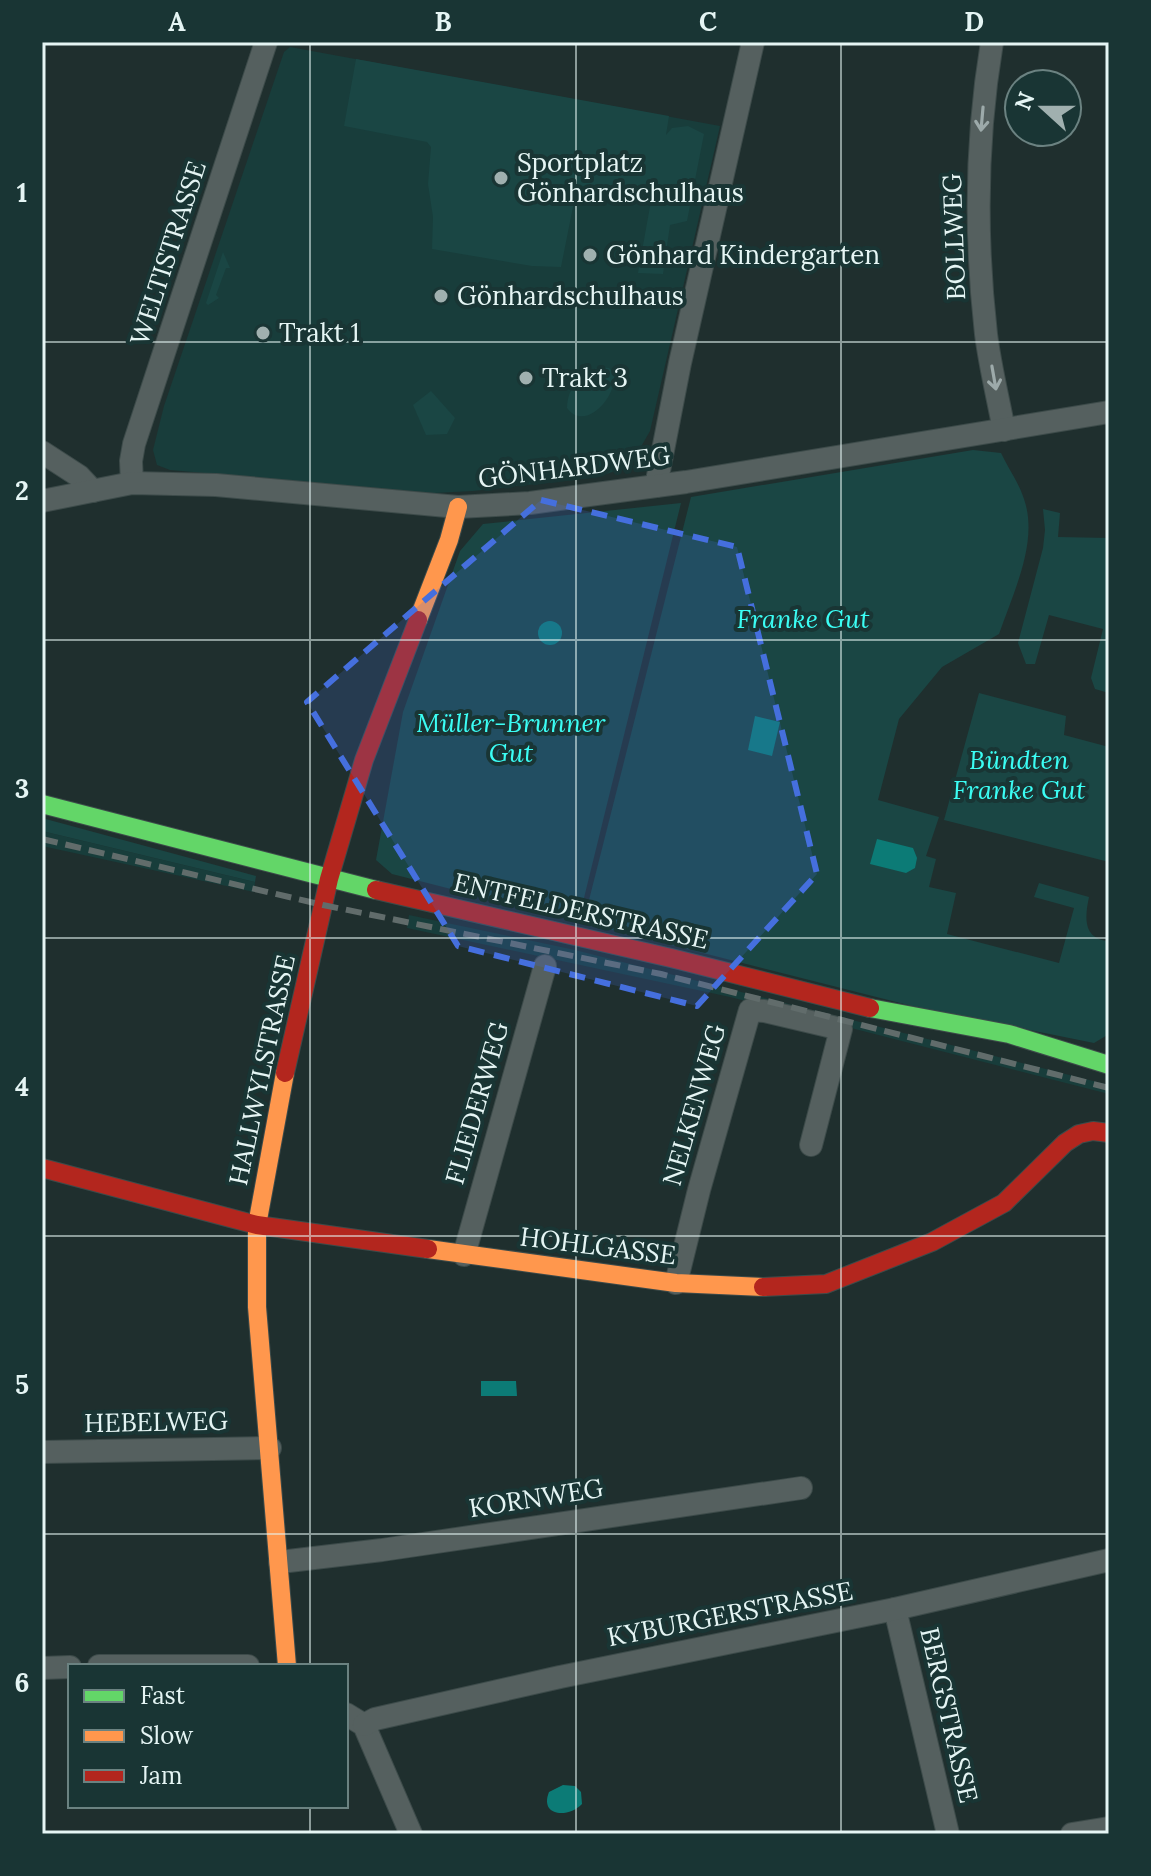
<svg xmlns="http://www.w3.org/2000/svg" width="1151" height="1876" viewBox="0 0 1151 1876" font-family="Lora,serif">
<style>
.built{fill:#183d3b}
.green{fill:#1a4644}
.water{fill:#0c7b76}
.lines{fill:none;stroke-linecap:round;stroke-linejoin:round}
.street-casing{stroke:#3d4b4a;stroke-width:24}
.fast-casing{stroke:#3d4b4a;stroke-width:20}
.slow-casing{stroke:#3d4b4a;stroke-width:20}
.jam-casing{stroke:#3d4b4a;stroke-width:20}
.street{stroke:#55605f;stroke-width:22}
.fast{stroke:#63d668;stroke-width:18}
.slow{stroke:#ff974d;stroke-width:18}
.jam{stroke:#b3261e;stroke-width:18}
.rail{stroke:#616c6b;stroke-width:6;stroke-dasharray:16 8;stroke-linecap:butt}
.oneway{stroke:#9daaaa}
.marked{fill:#456fde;fill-opacity:0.2;stroke:#456fde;stroke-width:6;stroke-dasharray:16 10;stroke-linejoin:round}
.grid{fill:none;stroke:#e5f5f4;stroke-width:2;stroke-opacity:0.55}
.poi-dot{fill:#a0b0af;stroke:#193534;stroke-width:3}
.labels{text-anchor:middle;stroke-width:8;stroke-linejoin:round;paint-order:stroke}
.poi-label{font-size:26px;fill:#e5f5f4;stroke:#193534;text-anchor:start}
.street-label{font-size:26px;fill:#e5f5f4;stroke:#193534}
.park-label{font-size:26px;font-style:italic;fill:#3bfdf4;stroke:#193534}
.neatline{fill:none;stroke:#e5f5f4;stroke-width:3}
.grid-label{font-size:26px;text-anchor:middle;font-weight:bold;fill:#e5f5f4}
</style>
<rect width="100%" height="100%" fill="#1f2f2e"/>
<g class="built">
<polygon points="290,47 720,126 650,431 634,459 620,469 599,477 473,491 434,493 170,470 157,465 153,450 164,406 284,52"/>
<polygon points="42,831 255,882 254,892 42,846"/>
<polygon points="409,915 575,950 975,1051 1109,1085 1109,1094 730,997 407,928"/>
</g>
<g class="green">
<polygon points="356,59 669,116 666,135 672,128 688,126 704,134 687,221 670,225 663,274 638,273 651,201 577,187 561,267 532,266 432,249 433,217 428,184 431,147 427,142 344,126"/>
<polygon points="223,252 230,268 226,268 216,295 219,298 208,305 206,303"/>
<path d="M 600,367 L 609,368 L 614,373 C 618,396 585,433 567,408 C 567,387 582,373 600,367 Z"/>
<polygon points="431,391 455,418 447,434 426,435 413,405"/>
<path d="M 973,450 L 1001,453 C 1008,468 1019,483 1024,499 C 1039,542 1013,593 999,634 L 942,667 L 899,719 L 878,800 L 939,817 L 926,856 L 936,859 L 929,887 L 956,893 L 947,934 L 1059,963 L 1074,908 L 1034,897 L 1039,883 L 1089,897 C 1085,916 1082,939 1109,941 L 1109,1034 L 1094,1043 L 912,1006 L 392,874 L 376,860 L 403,712 L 460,551 L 483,524 L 681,503 L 583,902 L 588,904 L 691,497 Z"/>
<polygon points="1043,509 1060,513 1058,537 1109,538 1109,693 1095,689 1091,678 1103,629 1049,615 1035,664 1026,664 1018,643 1043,548 1045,530"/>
<polygon points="979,693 1066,716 1064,735 1109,747 1109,862 944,820"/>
<polygon points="42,818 256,876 255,882 42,831"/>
</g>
<g class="water">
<circle cx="550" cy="633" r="12"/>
<polygon points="755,716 780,722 772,756 748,750"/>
<polygon points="877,839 913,848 917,858 915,868 906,873 870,864"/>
<polygon points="481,1381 516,1381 517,1396 481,1396"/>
<path d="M 563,1785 L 575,1786 L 581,1792 L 582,1804 C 569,1818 539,1817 549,1792 Z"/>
</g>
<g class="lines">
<defs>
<g id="street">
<path d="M 992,42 C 976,138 975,237 986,334 C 990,366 998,398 1004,430"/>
<polyline points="42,452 79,476 93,491"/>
<polyline points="132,483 131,461 134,444 266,42"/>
<polyline points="656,486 680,363 753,42"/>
<polyline points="42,501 132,483 216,485 458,507 530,503 686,482 1109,412"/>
<polyline points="464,1255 545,966"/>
<polyline points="676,1283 699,1190 750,1010 764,1011 841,1029 811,1145"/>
<polyline points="42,1452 270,1448"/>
<polyline points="280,1562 382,1550 801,1488"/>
<polyline points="895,1609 948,1834"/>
<polyline points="99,1666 248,1666"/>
<polyline points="42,1668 70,1667"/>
<polyline points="346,1714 364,1725 411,1834"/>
<polyline points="364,1725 375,1719 560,1677 895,1609 1109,1560"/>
<polyline points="1072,1834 1109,1828"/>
</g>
<g id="fast">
<polyline points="42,804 376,890"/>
<polyline points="870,1008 1009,1034 1109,1065"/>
</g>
<g id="slow">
<polyline points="418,620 449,540 458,507"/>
<polyline points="285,1073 257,1225 257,1307 287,1666"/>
<polyline points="428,1249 676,1283 763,1287"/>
</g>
<g id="jam">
<polyline points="376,890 671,958 870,1008"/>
<polyline points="285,1073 329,879 364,760 418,620"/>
<polyline points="42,1168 257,1225 428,1249"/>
<polyline points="763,1287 826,1284 932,1242 1004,1203 1065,1143 1079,1134 1093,1131 1109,1133"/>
</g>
</defs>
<use href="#street" class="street-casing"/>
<use href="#fast" class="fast-casing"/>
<use href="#slow" class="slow-casing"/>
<use href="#jam" class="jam-casing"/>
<use href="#street" class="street"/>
<use href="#fast" class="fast"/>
<use href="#slow" class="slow"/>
<use href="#jam" class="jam"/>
<polyline class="rail" points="42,839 323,905 661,974 1109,1088"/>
</g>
<defs><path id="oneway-shaft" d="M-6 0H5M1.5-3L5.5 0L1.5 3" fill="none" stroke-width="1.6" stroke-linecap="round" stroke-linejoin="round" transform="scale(2)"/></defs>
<g class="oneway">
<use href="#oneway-shaft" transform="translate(982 119) rotate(95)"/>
<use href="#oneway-shaft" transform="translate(994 378) rotate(80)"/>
</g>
<path class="marked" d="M 541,500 L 737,547 L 817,874 L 697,1006 L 458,946 L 307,702 Z"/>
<path class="grid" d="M 310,42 L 310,1666M 576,42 L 576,1834M 841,42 L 841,1834M 42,342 L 1109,342M 42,640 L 1109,640M 42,938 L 1109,938M 42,1236 L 1109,1236M 42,1534 L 1109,1534M 310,1806 L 310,1834"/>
<g class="poi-dot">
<circle cx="501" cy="178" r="8"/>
<circle cx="590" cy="255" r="8"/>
<circle cx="441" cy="296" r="8"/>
<circle cx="263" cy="333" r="8"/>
<circle cx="526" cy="378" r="8"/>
</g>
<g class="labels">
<g class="poi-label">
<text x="517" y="172">Sportplatz<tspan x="517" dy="30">Gönhardschulhaus</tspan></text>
<text x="606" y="264">Gönhard Kindergarten</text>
<text x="457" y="305">Gönhardschulhaus</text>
<text x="279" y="342">Trakt 1</text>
<text x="542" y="387">Trakt 3</text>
</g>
<g class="street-label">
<text transform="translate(954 237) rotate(-92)" y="9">BOLLWEG</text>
<text transform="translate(168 253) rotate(-72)" y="9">WELTISTRASSE</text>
<text transform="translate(574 467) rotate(-7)" y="9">GÖNHARDWEG</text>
<text transform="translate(581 911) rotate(13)" y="9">ENTFELDERSTRASSE</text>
<text transform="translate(262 1070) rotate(-78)" y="9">HALLWYLSTRASSE</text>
<text transform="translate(477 1103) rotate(-74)" y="9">FLIEDERWEG</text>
<text transform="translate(694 1105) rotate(-74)" y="9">NELKENWEG</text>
<text transform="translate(598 1246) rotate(7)" y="9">HOHLGASSE</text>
<text transform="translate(156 1422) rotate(-1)" y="9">HEBELWEG</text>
<text transform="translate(536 1498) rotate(-9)" y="9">KORNWEG</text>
<text transform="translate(730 1614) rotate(-11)" y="9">KYBURGERSTRASSE</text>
<text transform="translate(949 1715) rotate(77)" y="9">BERGSTRASSE</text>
</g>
<g class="park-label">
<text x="803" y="628">Franke Gut</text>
<text x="511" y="732">Müller-Brunner<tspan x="511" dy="30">Gut</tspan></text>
<text x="1019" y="769">Bündten<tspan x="1019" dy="30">Franke Gut</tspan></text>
</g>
</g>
<rect width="1151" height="1876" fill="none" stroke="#193534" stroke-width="88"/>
<rect x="68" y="1664" width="280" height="144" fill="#193534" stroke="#6b8281" stroke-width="2"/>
<rect x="84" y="1690" width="40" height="12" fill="#63d668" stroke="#6b8281" stroke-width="2"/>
<text x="140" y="1704" font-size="24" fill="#e5f5f4">Fast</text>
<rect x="84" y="1730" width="40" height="12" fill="#ff974d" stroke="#6b8281" stroke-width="2"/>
<text x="140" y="1744" font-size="24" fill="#e5f5f4">Slow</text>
<rect x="84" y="1770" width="40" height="12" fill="#b3261e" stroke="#6b8281" stroke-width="2"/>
<text x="140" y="1784" font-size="24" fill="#e5f5f4">Jam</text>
<g transform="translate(1043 108) rotate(291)"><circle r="38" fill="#193534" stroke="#6b8281" stroke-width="2"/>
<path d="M0-6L14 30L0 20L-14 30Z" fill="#a0b0af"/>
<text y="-12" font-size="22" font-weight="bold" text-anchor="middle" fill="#e5f5f4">N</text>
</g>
<rect x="44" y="44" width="1063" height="1788" class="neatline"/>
<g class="grid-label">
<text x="177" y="31">A</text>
<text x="443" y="31">B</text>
<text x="708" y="31">C</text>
<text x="974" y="31">D</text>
<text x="22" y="202">1</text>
<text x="22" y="500">2</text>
<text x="22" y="798">3</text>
<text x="22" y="1096">4</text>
<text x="22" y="1394">5</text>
<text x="22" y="1692">6</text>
</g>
</svg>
